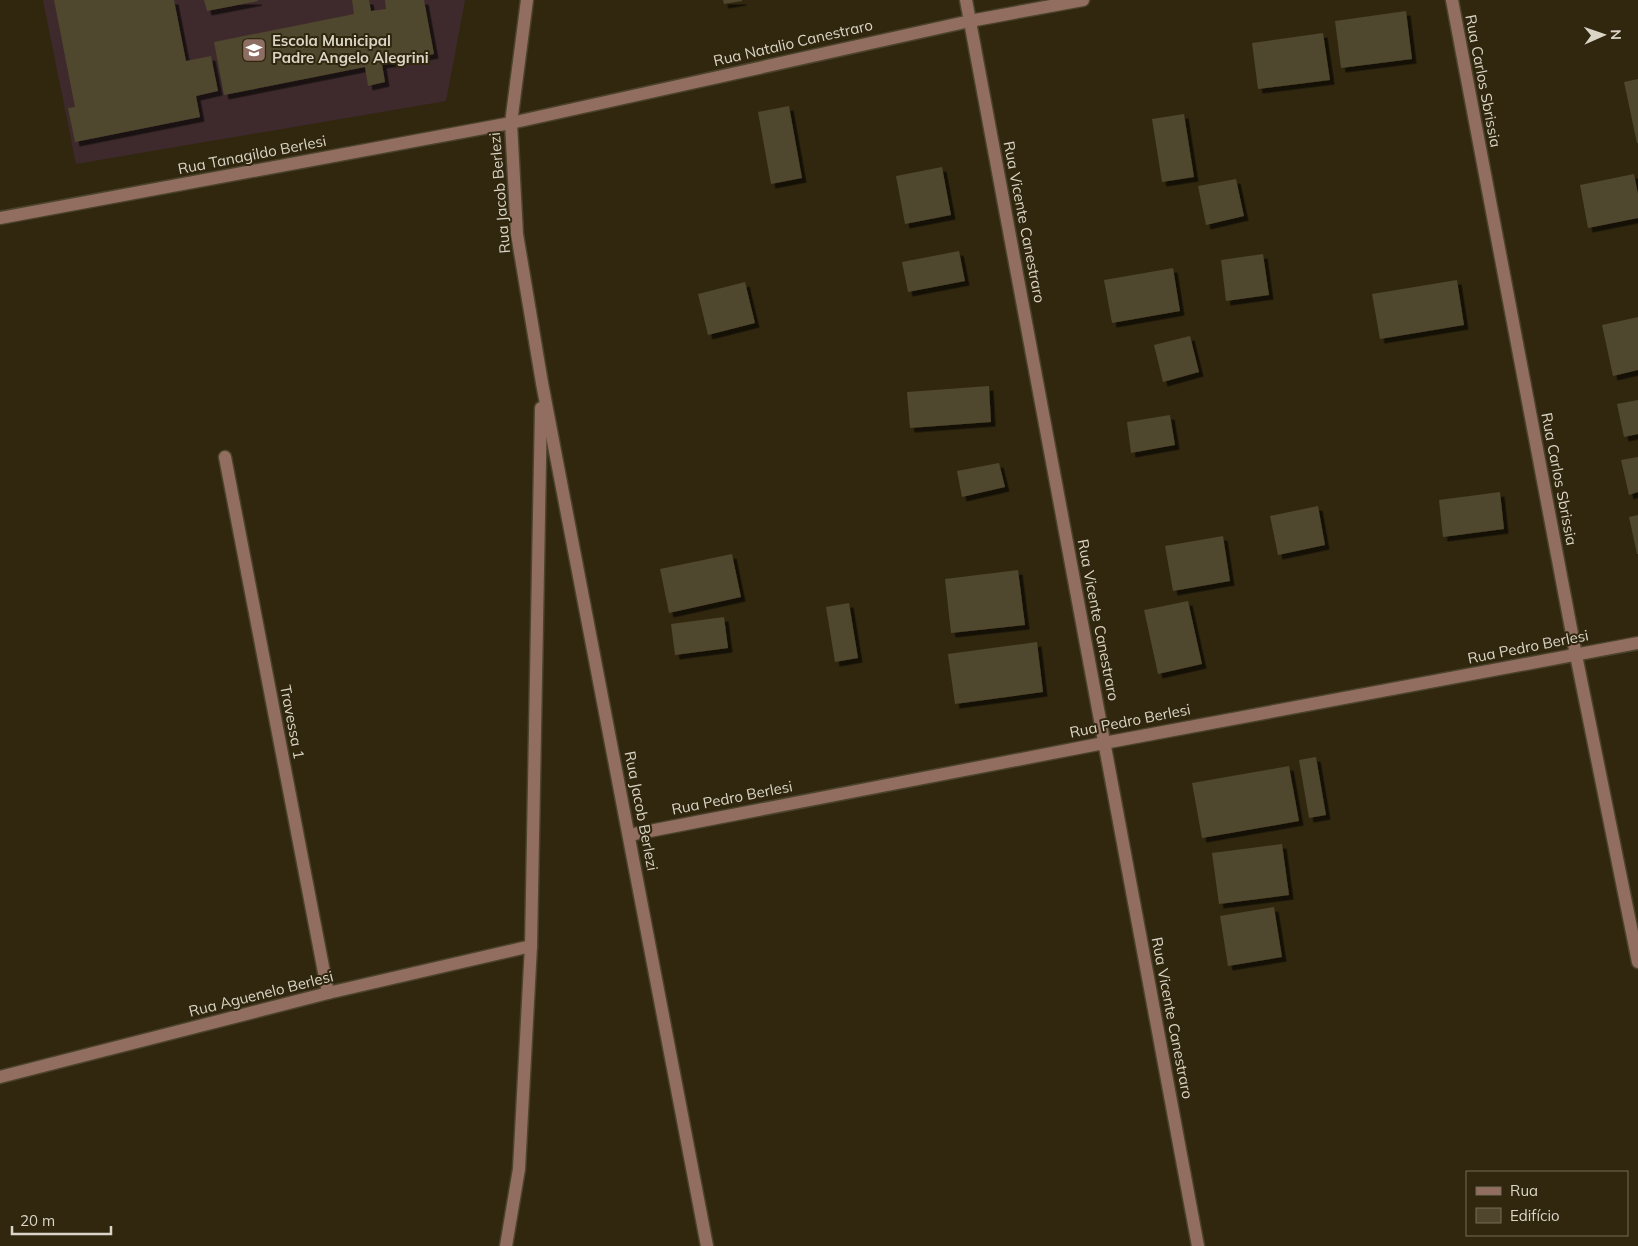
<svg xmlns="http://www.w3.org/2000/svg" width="1638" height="1246" viewBox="0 0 1638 1246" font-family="Mulish,sans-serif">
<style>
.education{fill:#3e2a2c}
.building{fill:#50462d;filter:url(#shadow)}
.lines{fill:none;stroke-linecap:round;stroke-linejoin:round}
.minor-casing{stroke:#4c432c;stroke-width:15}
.minor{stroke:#916e60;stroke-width:12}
.labels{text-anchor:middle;stroke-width:4;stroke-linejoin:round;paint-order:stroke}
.poi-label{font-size:15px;font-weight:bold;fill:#dad5c6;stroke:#31270f;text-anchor:start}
.street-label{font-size:15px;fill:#dad5c6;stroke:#31270f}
</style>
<defs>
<filter id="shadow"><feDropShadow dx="4.5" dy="4.5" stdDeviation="0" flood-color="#0009"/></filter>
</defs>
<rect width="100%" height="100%" fill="#31270f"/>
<polygon class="education" points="43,0 465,0 446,101 76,164"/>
<g class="building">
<polygon points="54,0 174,0 186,61 211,56 218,91 196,96 200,117 75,142 68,108 75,107"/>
<polygon points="204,0 257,0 258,1 207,11"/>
<polygon points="352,0 369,0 371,11 386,9 385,0 424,0 434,54 382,64 385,82 368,86 365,67 224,95 214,42 354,14"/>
<polygon points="723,0 742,0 742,1 724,4"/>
<polygon points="1406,11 1412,59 1341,68 1335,21"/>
<polygon points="1323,33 1330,80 1258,89 1252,43"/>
<polygon points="1638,79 1638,143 1637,143 1624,82"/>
<polygon points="789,106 802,178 771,184 758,112"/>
<polygon points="1184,114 1194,177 1162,182 1152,119"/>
<polygon points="942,167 951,215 905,224 896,176"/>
<polygon points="1634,174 1638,194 1638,218 1588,228 1580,185"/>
<polygon points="1236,179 1244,216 1206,225 1198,186"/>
<polygon points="959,251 965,281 908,292 902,262"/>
<polygon points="1263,254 1269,295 1226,301 1221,260"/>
<polygon points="1173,268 1180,311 1112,323 1104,280"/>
<polygon points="1457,280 1464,325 1380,339 1372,294"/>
<polygon points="745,282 755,323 708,335 698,294"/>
<polygon points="1638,317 1638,370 1613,376 1602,325"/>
<polygon points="1190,336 1199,372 1163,382 1154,345"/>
<polygon points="989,386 991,422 910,428 907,392"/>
<polygon points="1638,400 1638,434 1624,437 1617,404"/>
<polygon points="1170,415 1175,445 1131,453 1127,422"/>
<polygon points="1638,457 1638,492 1629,495 1621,460"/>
<polygon points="999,463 1005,487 962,497 957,471"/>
<polygon points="1500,492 1504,529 1443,537 1439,500"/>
<polygon points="1318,506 1325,545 1278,555 1270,516"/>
<polygon points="1638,515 1638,554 1637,554 1629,517"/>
<polygon points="1223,536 1230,581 1173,591 1165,546"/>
<polygon points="732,554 741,597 669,613 660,569"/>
<polygon points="1018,570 1025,625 951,633 945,579"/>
<polygon points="1188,601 1202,664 1158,674 1144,610"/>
<polygon points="849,603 858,658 835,662 826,607"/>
<polygon points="724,617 728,648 675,655 671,624"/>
<polygon points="1037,642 1043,692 955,704 948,654"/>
<polygon points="1316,757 1326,815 1309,818 1299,760"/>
<polygon points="1289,766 1299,821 1202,838 1192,783"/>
<polygon points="1282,844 1289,895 1219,904 1212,853"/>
<polygon points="1274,907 1282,957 1228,966 1220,916"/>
</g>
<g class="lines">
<defs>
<g id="minor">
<polyline points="527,0 511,123 517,234 542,383 707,1246"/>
<polyline points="966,0 1198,1246"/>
<polyline points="1452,0 1576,655 1638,962"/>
<polyline points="0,218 511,123 970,21 1083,0"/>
<polyline points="225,457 328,993"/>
<polyline points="629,835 1104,743 1638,643"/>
<polyline points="0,1077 328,993 531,946"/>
<polyline points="506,1246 519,1169 531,946 541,408"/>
</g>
</defs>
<use href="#minor" class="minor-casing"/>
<use href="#minor" class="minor"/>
</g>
<defs>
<symbol id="school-square" viewBox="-11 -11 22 22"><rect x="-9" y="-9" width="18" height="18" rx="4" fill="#8d6e63" stroke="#31270f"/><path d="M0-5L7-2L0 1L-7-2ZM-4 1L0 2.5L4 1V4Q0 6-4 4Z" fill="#fff"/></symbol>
</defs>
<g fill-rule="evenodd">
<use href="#school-square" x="240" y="36" width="28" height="28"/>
</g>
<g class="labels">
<g class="poi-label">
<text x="272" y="46">Escola Municipal<tspan x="272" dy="17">Padre Angelo Alegrini</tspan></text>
</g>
<g class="street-label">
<text transform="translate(793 43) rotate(-13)" y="5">Rua Natalio Canestraro</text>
<text transform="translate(1483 81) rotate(79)" y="5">Rua Carlos Sbrissia</text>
<text transform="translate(252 155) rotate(-11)" y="5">Rua Tanagildo Berlesi</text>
<text transform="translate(500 193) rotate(-95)" y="5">Rua Jacob Berlezi</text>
<text transform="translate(1024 222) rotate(79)" y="5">Rua Vicente Canestraro</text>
<text transform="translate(1559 479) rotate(79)" y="5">Rua Carlos Sbrissia</text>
<text transform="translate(1098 620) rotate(79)" y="5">Rua Vicente Canestraro</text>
<text transform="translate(1528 647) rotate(-11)" y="5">Rua Pedro Berlesi</text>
<text transform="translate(1130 721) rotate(-11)" y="5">Rua Pedro Berlesi</text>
<text transform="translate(292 722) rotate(79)" y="5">Travessa 1</text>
<text transform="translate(732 798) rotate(-11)" y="5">Rua Pedro Berlesi</text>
<text transform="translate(641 811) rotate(79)" y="5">Rua Jacob Berlezi</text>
<text transform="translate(261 994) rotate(-14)" y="5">Rua Aguenelo Berlesi</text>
<text transform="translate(1172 1018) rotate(79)" y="5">Rua Vicente Canestraro</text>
</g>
</g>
<rect x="1466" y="1171" width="162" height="65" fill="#31270f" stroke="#756d58"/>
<rect x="1476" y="1187" width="25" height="8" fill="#916e60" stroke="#756d58"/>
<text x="1510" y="1196" font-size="15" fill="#dad5c6">Rua</text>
<rect x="1476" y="1208" width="25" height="15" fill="#50462d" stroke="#756d58"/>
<text x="1510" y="1221" font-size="15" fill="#dad5c6">Edifício</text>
<g transform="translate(1603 35) rotate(88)" stroke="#31270f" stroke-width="4" paint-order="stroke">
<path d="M0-4L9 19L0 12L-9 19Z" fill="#dad5c6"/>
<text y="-8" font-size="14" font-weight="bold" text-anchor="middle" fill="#dad5c6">N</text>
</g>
<path d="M12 1226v8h99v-8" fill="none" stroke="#dad5c6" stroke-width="2.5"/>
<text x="20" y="1226" font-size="15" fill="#dad5c6" stroke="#31270f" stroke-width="4" paint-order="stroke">20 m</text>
</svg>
